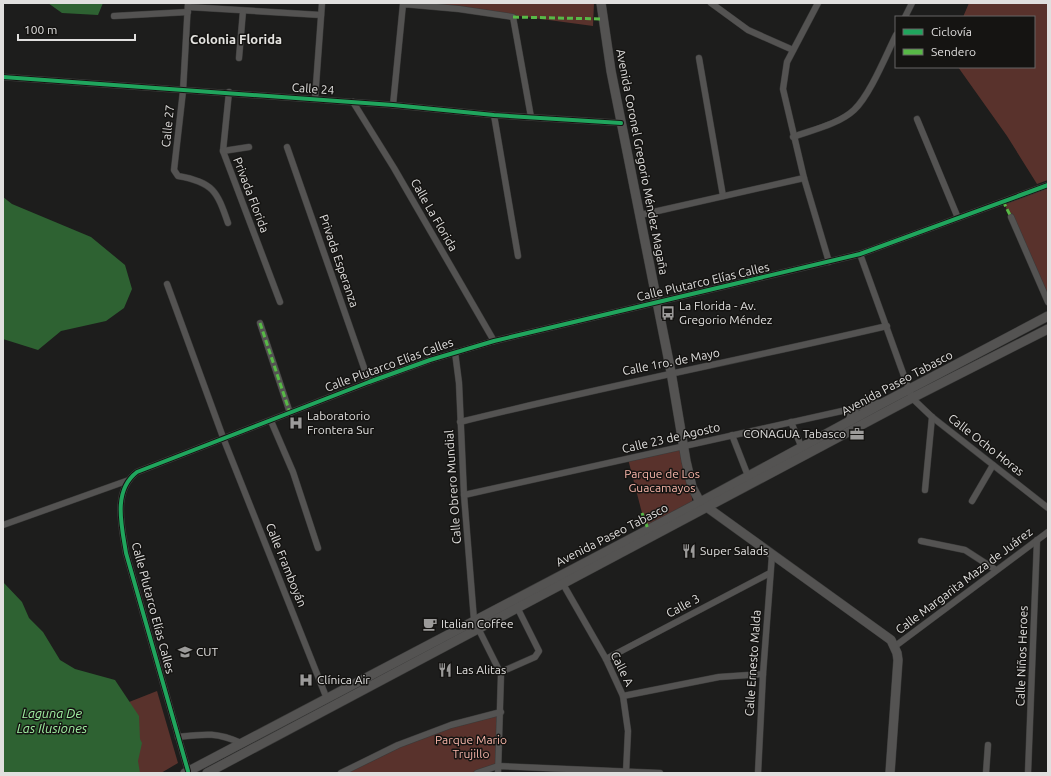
<svg xmlns="http://www.w3.org/2000/svg" width="1051" height="776" viewBox="0 0 1051 776" font-family="Ubuntu,sans-serif">
<style>
.green{fill:#59322c}
.water{fill:#2e6232}
.lines{fill:none;stroke-linecap:round;stroke-linejoin:round}
.street-casing{stroke:#3a3a39;stroke-width:7}
.secondary-casing{stroke:#3a3a39;stroke-width:10}
.street{stroke:#545352;stroke-width:6}
.secondary{stroke:#545352;stroke-width:9}
.quiet{stroke:#58b947;stroke-width:3;stroke-dasharray:6 3;stroke-linecap:butt}
.cycleway-casing{stroke:#151412;stroke-width:6}
.cycleway{stroke:#20a55d;stroke-width:4}
.labels{text-anchor:middle;stroke-width:3;stroke-linejoin:round;paint-order:stroke}
.street-label{font-size:12px;fill:#e0dfde;stroke:#151412}
.poi-label{font-size:12px;fill:#e0dfde;stroke:#151412;text-anchor:start}
.park-label{font-size:12px;fill:#f7b5a9;stroke:#151412}
.neighbourhood-label{font-size:13px;font-weight:bold;fill:#e5e4e1;stroke:#151412}
.water-label{font-size:13px;font-style:italic;fill:#a2f3a4;stroke:#151412}
</style>
<rect width="100%" height="100%" fill="#1d1d1c"/>
<g class="green">
<polygon points="402,3 594,3 593,26 497,13"/>
<polygon points="969,3 1048,3 1048,180 1037,184 1007,136 958,67 1034,67 1034,17 963,17"/>
<polygon points="1048,185 1048,302 1003,201"/>
<polygon points="685,446 693,506 648,529 642,513 628,459"/>
<polygon points="157,691 178,763 161,773 84,773 124,704"/>
<polygon points="501,712 498,766 477,773 340,773 398,745"/>
</g>
<g class="water">
<polygon points="48,3 103,3 98,15 62,13"/>
<polygon points="3,197 12,204 91,237 125,265 132,289 124,308 106,321 61,331 38,350 3,339"/>
<polygon points="3,582 22,602 29,618 43,632 60,660 75,669 115,680 139,716 140,739 142,743 138,761 140,773 3,773"/>
</g>
<g class="lines">
<defs>
<g id="street">
<path d="M 188,3 L 183,91 L 174,170 L 178,176 C 213,182 217,191 228,223"/>
<polyline points="711,3 748,30 793,50"/>
<polyline points="818,3 787,62 783,89 804,178 829,262"/>
<polyline points="188,7 321,15"/>
<polyline points="114,16 188,12"/>
<polyline points="905,17 912,3"/>
<polyline points="239,58 243,11"/>
<polyline points="699,58 723,196"/>
<polyline points="3,77 393,105 494,115 621,123"/>
<polyline points="229,92 223,151 280,302"/>
<polyline points="315,99 322,3"/>
<polyline points="353,102 394,168 494,341"/>
<polyline points="393,105 403,4 459,9 513,17 531,117"/>
<polyline points="494,115 518,256"/>
<polyline points="917,119 958,218"/>
<path d="M 793,137 C 812,130 839,124 854,110 C 870,95 886,55 896,35"/>
<polyline points="287,147 369,382"/>
<polyline points="223,151 249,147"/>
<polyline points="640,215 804,178"/>
<polyline points="1011,217 1048,302"/>
<polyline points="860,254 912,398 932,417 1048,508"/>
<polyline points="167,284 224,440 327,699"/>
<polyline points="260,323 290,413"/>
<polyline points="455,352 459,383 464,495 474,620 501,674 498,773"/>
<polyline points="271,421 293,472 318,548"/>
<path d="M 460,422 C 602,387 745,359 887,326"/>
<polyline points="791,422 802,448"/>
<polyline points="732,435 748,476"/>
<polyline points="925,490 932,417"/>
<polyline points="464,495 878,403"/>
<polyline points="972,501 993,465"/>
<polyline points="3,525 129,480"/>
<polyline points="921,541 965,550 996,570"/>
<polyline points="563,584 606,659 623,696 628,731 626,773"/>
<polyline points="894,647 1048,532"/>
<polyline points="606,659 770,573"/>
<polyline points="501,672 535,657 539,651 517,607"/>
<polyline points="623,696 719,677 763,674"/>
<path d="M 178,737 C 205,734 216,732 241,743"/>
<path d="M 188,771 L 126,553 C 122,527 112,491 137,472 L 369,382 L 430,360 L 494,341 L 860,254 L 1048,185"/>
<polyline points="341,773 398,745 451,725 501,712"/>
<polyline points="477,773 498,766 660,773"/>
<polyline points="758,773 763,674 772,555"/>
<polyline points="986,773 988,745"/>
<polyline points="1028,773 1037,540"/>
</g>
<g id="secondary">
<polyline points="601,3 611,71 671,372 686,461 692,487 700,502 708,508 891,640 897,653 898,660 890,773"/>
<polyline points="850,421 855,407"/>
<polyline points="185,773 693,506 883,403 1048,316"/>
<polyline points="207,773 912,398 1048,329"/>
</g>
</defs>
<use href="#street" class="street-casing"/>
<use href="#secondary" class="secondary-casing"/>
<use href="#street" class="street"/>
<use href="#secondary" class="secondary"/>
<g class="quiet">
<polyline points="513,17 603,19"/>
<polyline points="1003,201 1011,217"/>
<polyline points="260,323 290,413"/>
<polyline points="642,513 648,529"/>
</g>
<defs>
<g id="cycleway">
<polyline points="3,77 393,105 494,115 621,123"/>
<path d="M 188,771 L 126,553 C 122,527 112,491 137,472 L 369,382 L 430,360 L 494,341 L 860,254 L 1048,185"/>
</g>
</defs>
<use href="#cycleway" class="cycleway-casing"/>
<use href="#cycleway" class="cycleway"/>
</g>
<defs>
<symbol id="bus-bare" viewBox="-9 -9 18 18"><path d="M-5-6H5V4H4V6H2V4H-2V6H-4V4H-5ZM-3.5-4V0h7V-4ZM-3.5 1.2v1.5H-2V1.2ZM2 1.2v1.5H3.5V1.2Z" fill="#9c9b9a" stroke="#151412" stroke-width="2.5" paint-order="stroke"/></symbol>
<symbol id="hospital-bare" viewBox="-9 -9 18 18"><path d="M-5-5h3v3.5h4V-5h3V5h-3V1.5h-4V5h-3Z" fill="#9c9b9a" stroke="#151412" stroke-width="2.5" paint-order="stroke"/></symbol>
<symbol id="office-bare" viewBox="-9 -9 18 18"><path d="M-6-3h4V-5.5h4V-3h4V5H-6ZM-1-4.5V-3h2v-1.5ZM-6 0V1H6V0Z" fill="#9c9b9a" stroke="#151412" stroke-width="2.5" paint-order="stroke"/></symbol>
<symbol id="restaurant-bare" viewBox="-9 -9 18 18"><path d="M-5-6h1v4h1v-4h1v4h1v-4h1v5L-1.5 .5V6h-2V.5L-5-1ZM5-6V6H3V1.5H1.5Q1.5-4 5-6Z" fill="#9c9b9a" stroke="#151412" stroke-width="2.5" paint-order="stroke"/></symbol>
<symbol id="cafe-bare" viewBox="-9 -9 18 18"><path d="M-5.5-4.5H6V0H3Q3 3.5 0 3.5H-2.5Q-5.5 3.5-5.5 0ZM3-3.2v2h1.7v-2ZM-6 4.5H4V6H-6Z" fill="#9c9b9a" stroke="#151412" stroke-width="2.5" paint-order="stroke"/></symbol>
<symbol id="school-bare" viewBox="-9 -9 18 18"><path d="M0-5L7-2L0 1L-7-2ZM-4 1L0 2.5L4 1V4Q0 6-4 4Z" fill="#9c9b9a" stroke="#151412" stroke-width="2.5" paint-order="stroke"/></symbol>
</defs>
<g fill-rule="evenodd">
<use href="#bus-bare" x="658" y="303" width="20" height="20"/>
<use href="#hospital-bare" x="286" y="413" width="20" height="20"/>
<use href="#office-bare" x="847" y="424" width="20" height="20"/>
<use href="#restaurant-bare" x="679" y="541" width="20" height="20"/>
<use href="#cafe-bare" x="420" y="614" width="20" height="20"/>
<use href="#school-bare" x="175" y="642" width="20" height="20"/>
<use href="#restaurant-bare" x="435" y="660" width="20" height="20"/>
<use href="#hospital-bare" x="296" y="670" width="20" height="20"/>
</g>
<g class="labels">
<g class="street-label">
<text transform="translate(313 89) rotate(4)" y="4">Calle 24</text>
<text transform="translate(168 126) rotate(-84)" y="4">Calle 27</text>
<text transform="translate(642 162) rotate(79)" y="4">Avenida Coronel Gregorio Méndez Magaña</text>
<text transform="translate(251 195) rotate(69)" y="4">Privada Florida</text>
<text transform="translate(434 215) rotate(60)" y="4">Calle La Florida</text>
<text transform="translate(339 261) rotate(71)" y="4">Privada Esperanza</text>
<text transform="translate(703 282) rotate(-13)" y="4">Calle Plutarco Elías Calles</text>
<text transform="translate(671 362) rotate(-11)" y="4">Calle 1ro. de Mayo</text>
<text transform="translate(389 365) rotate(-20)" y="4">Calle Plutarco Elías Calles</text>
<text transform="translate(897 383) rotate(-28)" y="4">Avenida Paseo Tabasco</text>
<text transform="translate(671 438) rotate(-13)" y="4">Calle 23 de Agosto</text>
<text transform="translate(986 445) rotate(38)" y="4">Calle Ocho Horas</text>
<text transform="translate(453 487) rotate(-94)" y="4">Calle Obrero Mundial</text>
<text transform="translate(612 535) rotate(-27)" y="4">Avenida Paseo Tabasco</text>
<text transform="translate(286 565) rotate(68)" y="4">Calle Framboyán</text>
<text transform="translate(964 581) rotate(-37)" y="4">Calle Margarita Maza de Juárez</text>
<text transform="translate(683 606) rotate(-28)" y="4">Calle 3</text>
<text transform="translate(153 608) rotate(75)" y="4">Calle Plutarco Elías Calles</text>
<text transform="translate(1022 656) rotate(-88)" y="4">Calle Niños Heroes</text>
<text transform="translate(753 663) rotate(-86)" y="4">Calle Ernesto Malda</text>
<text transform="translate(622 669) rotate(64)" y="4">Calle A</text>
</g>
<g class="poi-label">
<text x="679" y="310">La Florida - Av.<tspan x="679" dy="14">Gregorio Méndez</tspan></text>
<text x="307" y="420">Laboratorio<tspan x="307" dy="14">Frontera Sur</tspan></text>
<text x="846" y="438" text-anchor="end">CONAGUA Tabasco</text>
<text x="700" y="555">Super Salads</text>
<text x="441" y="628">Italian Coffee</text>
<text x="196" y="656">CUT</text>
<text x="456" y="674">Las Alitas</text>
<text x="317" y="684">Clínica Air</text>
</g>
<g class="park-label">
<text x="662" y="478">Parque de Los<tspan x="662" dy="14">Guacamayos</tspan></text>
<text x="471" y="744">Parque Mario<tspan x="471" dy="14">Trujillo</tspan></text>
</g>
<g class="neighbourhood-label">
<text x="236" y="44">Colonia Florida</text>
</g>
<g class="water-label">
<text x="52" y="718">Laguna De<tspan x="52" dy="15">Las Ilusiones</tspan></text>
</g>
</g>
<rect width="1051" height="776" fill="none" stroke="#e0dfde" stroke-width="8"/>
<rect x="895" y="16" width="140" height="52" fill="#151412" stroke="#666564"/>
<rect x="903" y="29" width="20" height="6" fill="#20a55d" stroke="#666564"/>
<text x="931" y="36" font-size="12" fill="#e0dfde">Ciclovía</text>
<rect x="903" y="49" width="20" height="6" fill="#58b947" stroke="#666564"/>
<text x="931" y="56" font-size="12" fill="#e0dfde">Sendero</text>
<path d="M18 34v6h117v-6" fill="none" stroke="#e0dfde" stroke-width="2"/>
<text x="24" y="34" font-size="12" fill="#e0dfde" stroke="#151412" stroke-width="3" paint-order="stroke">100 m</text>
</svg>
